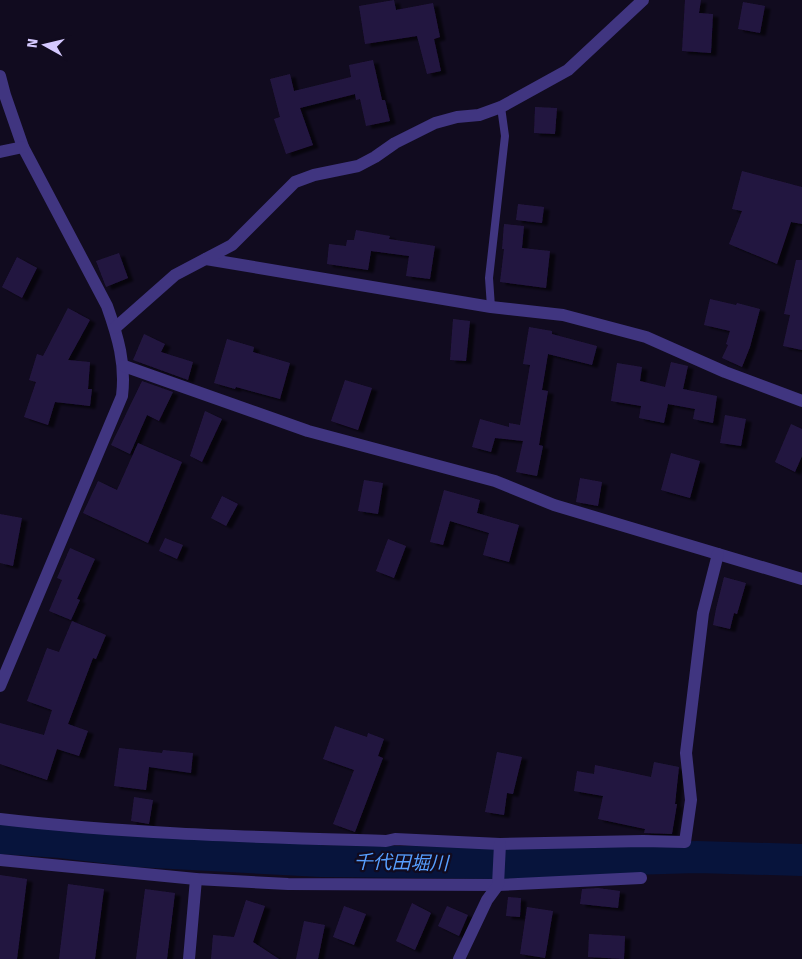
<svg xmlns="http://www.w3.org/2000/svg" width="802" height="959" viewBox="0 0 802 959" font-family="'Fira Sans','Noto Sans JP',sans-serif">
<style>
.lines{fill:none;stroke-linecap:round;stroke-linejoin:round}
.river{stroke:#07143c;stroke-width:32}
.building{fill:#241740;filter:url(#shadow)}
.service{stroke:#403580;stroke-width:8}
.minor{stroke:#403580;stroke-width:12}
.labels{text-anchor:middle;stroke-width:4.5;stroke-linejoin:round;paint-order:stroke}
.water-label{font-size:19px;font-style:italic;fill:#579fff;stroke:#110b1f}
</style>
<defs>
<filter id="shadow"><feDropShadow dx="5.5" dy="3" stdDeviation="1" flood-color="#0009"/></filter>
</defs>
<rect width="100%" height="100%" fill="#110b1f"/>
<g class="lines">
<polyline class="river" points="0,838 61,842 136,851 321,861 503,863 697,857 802,860"/>
</g>
<g class="building">
<polygon points="394,0 396,10 433,3 440,37 434,39 441,71 427,74 417,36 365,44 359,6"/>
<polygon points="685,0 701,0 699,13 713,14 711,53 682,51"/>
<polygon points="743,2 765,6 760,33 738,29"/>
<polygon points="373,60 382,100 385,100 390,121 366,126 360,99 356,100 355,94 300,108 313,145 286,154 274,119 280,117 270,79 290,74 294,91 351,77 349,65"/>
<polygon points="535,107 557,108 555,134 534,133"/>
<polygon points="742,171 802,187 802,224 791,222 777,264 729,244 742,211 732,209"/>
<polygon points="518,204 544,207 542,223 516,220"/>
<polygon points="504,224 524,226 522,248 550,251 546,288 500,282 504,249 502,249"/>
<polygon points="356,230 390,236 389,239 435,246 430,279 406,276 409,256 371,251 368,270 327,264 329,244 346,246 347,240 354,240"/>
<polygon points="119,253 128,278 106,287 96,261"/>
<polygon points="17,257 37,268 22,298 2,287"/>
<polygon points="796,260 802,260 802,350 783,346 790,315 784,314"/>
<polygon points="710,299 736,305 737,303 760,309 750,347 742,367 722,358 728,345 726,344 730,331 704,325"/>
<polygon points="68,308 90,320 68,360 90,362 88,389 92,389 90,406 55,402 48,425 24,417 36,382 29,380 37,354 43,356"/>
<polygon points="453,319 470,321 466,361 450,360"/>
<polygon points="529,327 552,331 552,334 597,346 592,365 548,354 542,390 548,391 539,445 543,446 537,476 516,472 523,441 495,438 491,452 472,447 480,419 509,427 509,423 520,425 530,365 523,364"/>
<polygon points="144,334 165,344 161,352 193,362 188,380 133,360"/>
<polygon points="227,339 254,347 253,352 290,363 280,399 236,387 235,389 214,383"/>
<polygon points="671,362 688,366 683,389 717,396 713,423 693,419 695,409 668,404 664,423 639,418 641,406 611,401 617,363 642,367 640,381 665,387"/>
<polygon points="345,380 372,388 358,430 331,421"/>
<polygon points="142,381 173,392 159,421 147,415 130,454 111,445"/>
<polygon points="205,411 222,419 202,462 190,456"/>
<polygon points="725,415 746,419 741,446 720,443"/>
<polygon points="791,424 802,429 802,456 795,472 775,462"/>
<polygon points="138,443 182,462 148,543 83,513 98,481 117,490"/>
<polygon points="671,453 700,461 690,498 661,490"/>
<polygon points="580,478 602,482 598,506 576,502"/>
<polygon points="364,480 383,483 378,514 358,511"/>
<polygon points="444,490 480,500 477,513 519,525 509,562 483,555 489,533 450,521 443,545 430,542"/>
<polygon points="222,496 238,504 226,526 211,518"/>
<polygon points="0,514 22,518 13,566 0,563"/>
<polygon points="165,538 183,545 177,559 159,551"/>
<polygon points="388,539 406,546 394,578 376,571"/>
<polygon points="70,548 95,559 77,599 80,600 71,620 49,611 62,580 57,578"/>
<polygon points="724,577 746,583 737,614 734,613 730,629 713,625 716,609"/>
<polygon points="72,621 106,635 96,659 93,658 68,724 88,731 79,756 57,749 47,780 0,764 0,723 44,735 52,710 27,701 47,648 59,652"/>
<polygon points="335,726 367,737 368,733 384,739 378,756 383,758 355,832 333,824 354,770 323,759"/>
<polygon points="119,748 162,753 163,750 193,753 191,773 149,767 146,790 114,786"/>
<polygon points="497,752 522,757 513,794 507,793 504,815 485,812"/>
<polygon points="654,762 679,767 675,804 677,804 672,834 644,833 645,829 598,819 603,796 574,791 577,771 594,774 595,765 651,777"/>
<polygon points="134,797 153,800 149,824 131,821"/>
<polygon points="0,875 27,879 17,959 0,959"/>
<polygon points="68,884 104,889 95,959 59,959"/>
<polygon points="598,888 620,891 618,908 580,904 582,889"/>
<polygon points="145,889 175,893 167,959 136,959"/>
<polygon points="508,897 521,898 520,917 506,916"/>
<polygon points="246,900 265,906 253,942 279,959 211,959 213,935 234,937"/>
<polygon points="412,903 431,913 415,950 396,941"/>
<polygon points="344,906 366,914 354,945 333,937"/>
<polygon points="447,906 468,915 459,936 438,926"/>
<polygon points="527,907 553,911 545,958 520,954"/>
<polygon points="304,921 325,925 318,959 296,959"/>
<polygon points="589,934 625,936 624,959 588,957"/>
</g>
<g class="lines">
<polyline class="service" points="491,307 489,278 505,136 501,107"/>
<g class="minor">
<path d="M 0,76 L 5,95 L 23,147 L 107,306 C 118,337 126,364 122,396 L 0,686"/>
<polyline points="0,152 23,147"/>
<polyline points="206,259 491,307 563,315 646,337 725,372 802,401"/>
<polyline points="115,328 175,275 232,245 295,182 314,175 358,166 375,157 395,143 435,123 457,117 479,115 501,107 568,70 643,0"/>
<polyline points="124,366 308,431 495,481 554,505 802,579"/>
<path d="M 0,819 C 128,834 257,837 386,841 L 395,839 L 500,844 L 643,841 L 685,842 L 691,800 L 686,753 L 703,613 L 718,554"/>
<polyline points="0,860 196,879 288,884 498,885 641,878"/>
<polyline points="189,959 196,879"/>
<polyline points="459,959 487,900 498,885 500,844"/>
</g>
</g>
<g class="labels">
<g class="water-label">
<text transform="translate(401 862) rotate(1)" y="7">千代田堀川</text>
</g>
</g>
<g transform="translate(45 45) rotate(278)" stroke="#110b1f" stroke-width="4" paint-order="stroke">
<path d="M0-4L9 19L0 12L-9 19Z" fill="#d5c9ff"/>
<text y="-8" font-size="14" font-weight="bold" text-anchor="middle" fill="#d5c9ff">N</text>
</g>
</svg>
